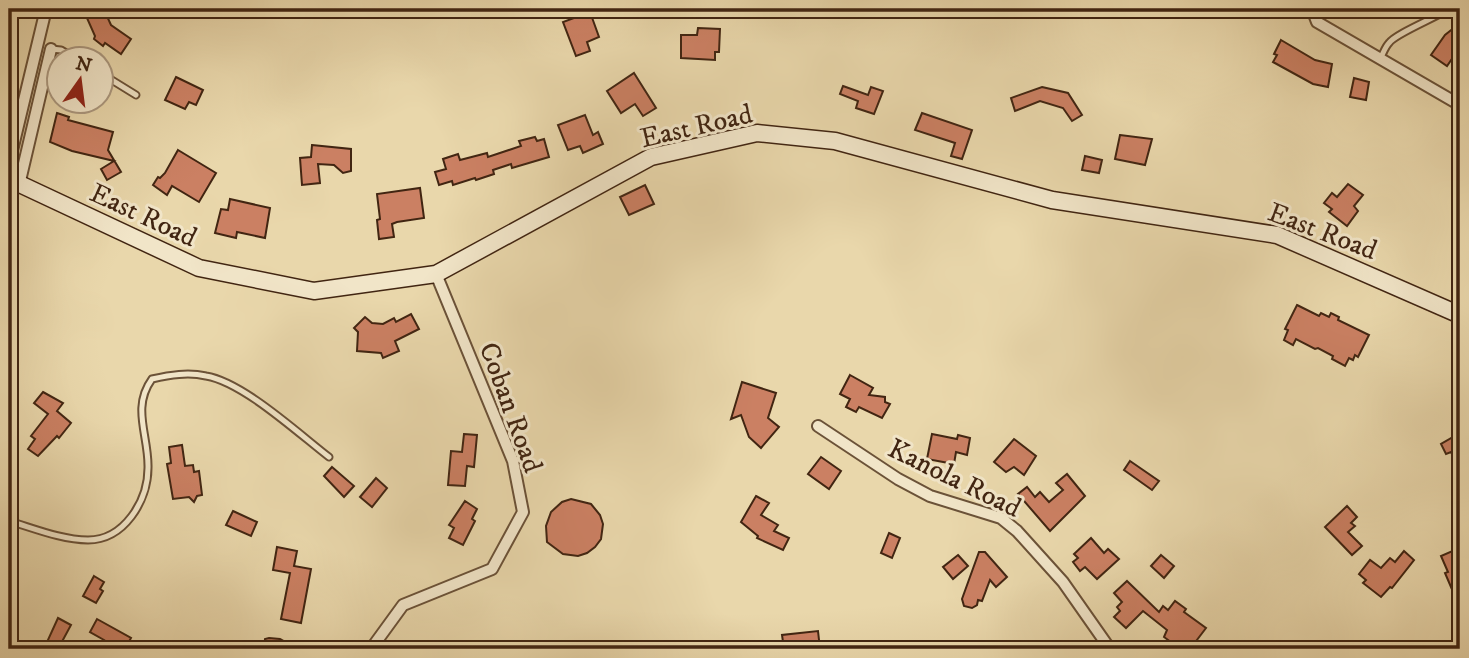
<svg xmlns="http://www.w3.org/2000/svg" width="1469" height="658" viewBox="0 0 1469 658" font-family="'IM FELL DW Pica',serif">
<style>
.building{fill:#cb8063;stroke:#412512;stroke-width:2}
.lines{fill:none;stroke-linecap:round;stroke-linejoin:round}
.lane-casing{stroke:#6b5238;stroke-width:9}
.street-casing{stroke:#6b5238;stroke-width:14}
.secondary-casing{stroke:#412512;stroke-width:19}
.lane{stroke:#f1e5c8;stroke-width:5}
.street{stroke:#f1e5c8;stroke-width:10}
.secondary{stroke:#f1e5c8;stroke-width:16}
.labels{text-anchor:middle;stroke-width:6;stroke-linejoin:round;paint-order:stroke}
.street-label{font-size:28px;fill:#412512;stroke:#f1e5c8}
</style>
<rect width="100%" height="100%" fill="#e9d7ab"/>
<filter id="stains"><feTurbulence type="fractalNoise" baseFrequency=".00286" numOctaves="4"/><feColorMatrix values="0 0 0 0 .2 0 0 0 0 .09 0 0 0 0 .02 0 0 0 .5 -.17"/></filter>
<radialGradient id="worn" r=".72"><stop offset=".6" stop-color="#630" stop-opacity="0"/><stop offset="1" stop-color="#630" stop-opacity=".3"/></radialGradient>
<g class="building">
<polygon points="83,9 100,9 103,15 106,14 111,25 131,39 121,54 105,43 103,46 94,39 95,36"/>
<polygon points="590,12 599,37 587,42 590,51 576,56 563,22"/>
<polygon points="1460,23 1460,47 1447,66 1431,55 1445,35"/>
<polygon points="698,28 720,29 719,52 715,52 715,60 681,58 681,35 697,35"/>
<polygon points="1281,40 1315,60 1332,64 1328,87 1313,84 1273,62 1277,55 1274,54"/>
<polygon points="634,73 656,108 643,116 635,104 621,113 607,91"/>
<polygon points="176,77 203,90 196,105 189,102 185,109 165,100"/>
<polygon points="1354,78 1369,82 1366,100 1350,97"/>
<polygon points="843,86 868,95 871,87 883,91 874,114 856,108 858,101 840,94"/>
<polygon points="1042,87 1068,93 1082,115 1072,121 1063,108 1040,101 1015,111 1011,98"/>
<polygon points="57,113 69,117 68,120 113,132 108,150 121,172 107,180 101,169 114,161 72,151 50,142"/>
<polygon points="922,113 972,130 962,159 951,156 955,143 915,130"/>
<polygon points="585,115 593,135 598,132 603,144 583,153 580,146 568,150 558,125"/>
<polygon points="1120,135 1152,139 1145,165 1115,159"/>
<polygon points="535,137 537,141 544,139 549,157 512,168 511,164 493,170 494,174 476,180 475,178 453,185 452,181 439,185 435,172 446,169 443,159 458,154 460,160 487,153 488,157 521,146 519,141"/>
<polygon points="312,145 351,149 351,171 343,173 334,165 318,164 320,183 302,185 300,158 311,157"/>
<polygon points="178,150 216,173 199,202 172,186 167,195 153,185 158,177 160,178 165,173"/>
<polygon points="1085,156 1102,160 1099,173 1082,170"/>
<polygon points="1348,184 1363,195 1354,206 1358,211 1347,226 1329,212 1332,209 1324,203 1332,193 1337,197"/>
<polygon points="645,185 654,204 629,215 620,197"/>
<polygon points="420,188 424,218 397,222 392,224 394,237 379,239 377,220 380,219 377,194"/>
<polygon points="230,199 270,208 265,238 237,232 236,238 215,233 221,209 228,210"/>
<polygon points="1297,305 1319,316 1321,313 1329,317 1331,313 1339,317 1338,320 1369,335 1358,357 1355,355 1353,360 1349,358 1345,366 1332,359 1333,356 1318,348 1315,349 1296,339 1293,345 1284,340 1288,330 1285,329"/>
<polygon points="411,314 419,329 395,341 399,351 383,358 381,353 357,351 358,332 354,328 365,317 372,323 383,324 394,318 396,322"/>
<polygon points="850,375 873,388 869,395 885,397 885,402 890,404 882,418 859,407 856,412 846,407 850,399 840,394"/>
<polygon points="742,382 776,393 768,418 779,427 761,448 749,437 741,415 731,419"/>
<polygon points="43,392 63,403 57,411 71,423 59,438 57,436 38,456 28,449 35,439 31,436 48,414 34,403"/>
<polygon points="1460,433 1460,470 1451,452 1446,454 1441,444"/>
<polygon points="464,434 477,435 474,467 467,466 465,486 448,485 451,451 462,452"/>
<polygon points="932,434 957,439 958,435 970,438 967,455 956,452 954,464 927,459"/>
<polygon points="1014,439 1036,456 1024,475 1014,467 1006,472 994,462"/>
<polygon points="182,445 185,466 193,465 194,472 199,471 202,495 197,496 194,502 189,497 173,499 167,464 171,463 169,447"/>
<polygon points="821,457 841,471 829,489 808,474"/>
<polygon points="1130,461 1159,481 1152,490 1124,470"/>
<polygon points="332,467 354,486 344,497 324,476"/>
<polygon points="1067,474 1085,496 1050,531 1018,494 1027,487 1035,497 1040,492 1049,502 1063,490 1056,483"/>
<polygon points="376,478 387,488 372,507 360,497"/>
<polygon points="756,496 769,503 761,515 778,525 774,531 789,538 783,550 757,538 758,536 741,522"/>
<polygon points="571,499 591,504 600,515 603,524 601,539 595,547 587,553 578,556 563,554 547,542 546,526 551,512 562,502"/>
<polygon points="465,501 477,509 472,519 475,521 463,545 449,538 454,528 449,525"/>
<polygon points="1347,506 1357,517 1351,523 1355,526 1348,532 1362,546 1352,555 1325,527"/>
<polygon points="233,511 257,522 251,536 226,525"/>
<polygon points="889,533 900,538 892,558 881,553"/>
<polygon points="1091,538 1104,553 1108,549 1119,559 1097,579 1085,567 1080,571 1073,562 1078,558 1074,554"/>
<polygon points="277,547 297,551 294,566 311,569 301,623 281,619 290,573 273,570"/>
<polygon points="1457,549 1460,557 1460,608 1445,573 1448,572 1441,556"/>
<polygon points="1404,551 1414,560 1392,588 1390,587 1381,597 1363,583 1366,580 1359,574 1370,560 1381,568 1390,558 1395,562"/>
<polygon points="979,552 985,552 1007,577 996,587 990,580 982,601 978,600 977,605 972,608 964,606 962,599"/>
<polygon points="958,555 968,566 953,579 943,567"/>
<polygon points="1161,555 1174,566 1164,578 1151,566"/>
<polygon points="94,576 104,582 100,589 103,591 96,603 83,596"/>
<polygon points="1127,581 1159,612 1163,606 1168,610 1175,601 1186,609 1184,612 1206,628 1190,649 1180,645 1179,648 1164,637 1167,630 1143,611 1126,628 1114,617 1120,611 1117,607 1122,602 1114,593"/>
<polygon points="58,618 71,625 58,649 47,642"/>
<polygon points="97,619 131,638 125,649 107,649 100,645 104,640 90,632"/>
<polygon points="818,631 820,649 784,649 782,635"/>
<polygon points="269,638 280,639 298,649 264,649 265,639"/>
</g>
<g class="lines">
<defs>
<g id="lane">
<polyline points="51,49 61,50 78,60"/>
<path d="M 1380,59 C 1383,54 1385,47 1389,43 C 1395,34 1435,18 1449,9"/>
<polyline points="102,74 136,95"/>
<polyline points="9,410 12,413"/>
<path d="M 9,521 C 33,528 62,540 88,540 C 124,540 148,501 148,468 C 149,436 131,408 152,379 C 170,375 188,372 206,376 C 243,382 299,434 329,457"/>
</g>
<g id="street">
<polyline points="1312,9 1317,22 1460,105"/>
<polyline points="9,163 46,9"/>
<polyline points="19,185 51,49"/>
<polyline points="818,426 898,479 930,496 1001,518 1017,531 1063,582 1110,649"/>
<polyline points="371,649 403,605 492,569 523,512 513,461 436,274"/>
</g>
<polyline id="secondary" points="9,179 199,268 314,291 436,274 651,157 757,133 835,141 1052,200 1277,235 1460,315"/>
</defs>
<use href="#lane" class="lane-casing"/>
<use href="#street" class="street-casing"/>
<use href="#secondary" class="secondary-casing"/>
<use href="#lane" class="lane"/>
<use href="#street" class="street"/>
<use href="#secondary" class="secondary"/>
</g>
<g class="labels">
<g class="street-label">
<text transform="translate(696 125) rotate(-13)" y="10">East Road</text>
<text transform="translate(144 214) rotate(25)" y="10">East Road</text>
<text transform="translate(1323 230) rotate(21)" y="10">East Road</text>
<text transform="translate(512 407) rotate(70)" y="10">Coban Road</text>
<text transform="translate(955 477) rotate(26)" y="10">Kanola Road</text>
</g>
</g>
<rect width="1469" height="658" fill="none" stroke="#e9d7ab" stroke-width="35"/>
<rect x="10" y="10" width="1448" height="637" fill="none" stroke="#412512" stroke-width="3.5"/>
<rect x="18" y="18" width="1434" height="623" fill="none" stroke="#412512" stroke-width="2"/>
<g transform="translate(80 80) rotate(14)"><circle r="33" fill="#f1e5c8" stroke="#ab987f" stroke-width="2"/>
<path d="M0-5L12 26L0 18L-12 26Z" fill="#8f2418"/>
<text y="-10" font-size="19" font-weight="bold" text-anchor="middle" fill="#412512">N</text>
</g>
<rect width="100%" height="100%" filter="url(#stains)"/>
<rect width="100%" height="100%" fill="url(#worn)"/>
</svg>
